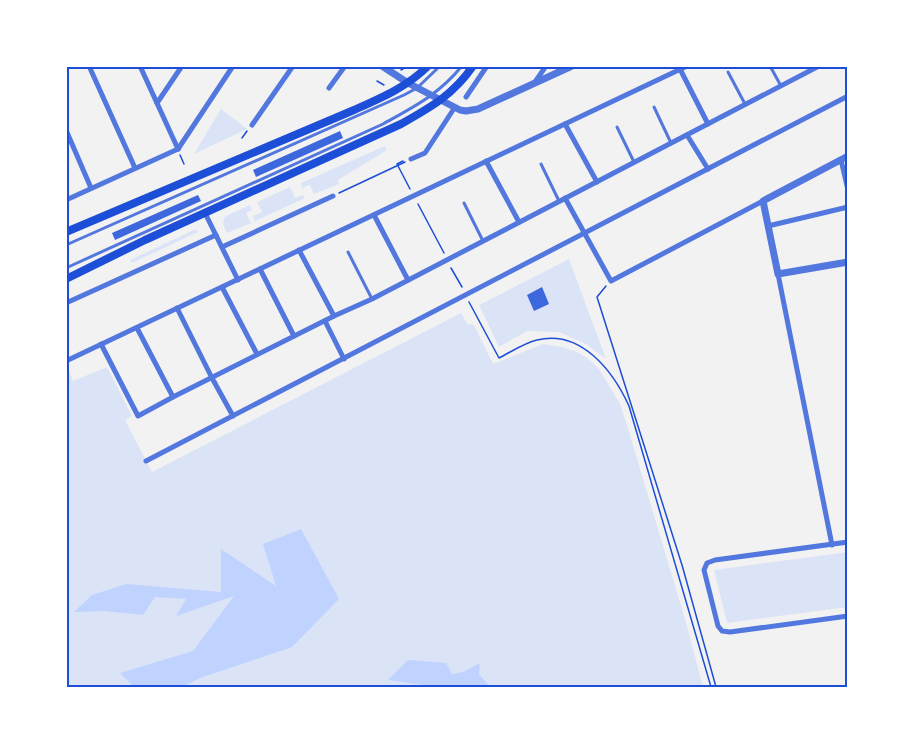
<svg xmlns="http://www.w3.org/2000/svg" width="914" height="753" viewBox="0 0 914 753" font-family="Helvetica,sans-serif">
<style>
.green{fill:#dbe4f7}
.water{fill:#bfd3fe}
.building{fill:#3d67dc}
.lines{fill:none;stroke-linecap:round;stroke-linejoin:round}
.path{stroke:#1d4ed8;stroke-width:1.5}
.service{stroke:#5277de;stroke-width:3}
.minor{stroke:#5277de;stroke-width:5}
.tertiary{stroke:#5277de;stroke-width:7}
.primary{stroke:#1d4ed8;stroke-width:8}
.neatline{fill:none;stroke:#1d4ed8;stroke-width:2}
</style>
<rect width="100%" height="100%" fill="#f2f2f2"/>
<g class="green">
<polygon points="221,109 247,129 194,154"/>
<polygon points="385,146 387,150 338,180 339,184 314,194 310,185 302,188 301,183"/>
<polygon points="290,187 295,198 303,195 305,198 255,221 253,216 262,212 257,202"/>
<path d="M 250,205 L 252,210 L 246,213 L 251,223 L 227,233 C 224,227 221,222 226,216 Z"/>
<polygon points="196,229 198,232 132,263 130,260"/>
<polygon points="569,259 606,359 586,344 559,332 527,331 499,347 479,305"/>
<polygon points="461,313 467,324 474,325 493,364 543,344 562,347 577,352 586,357 599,369 620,404 627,425 687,626 703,687 66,687 66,364 73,381 107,367 132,416 125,420 152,472"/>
<polygon points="848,552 848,607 727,623 714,570"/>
</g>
<g class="water">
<polygon points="301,529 339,599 292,647 200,678 182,687 134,687 120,673 193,651 234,596 176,616 186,599 155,597 143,615 104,611 74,612 92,595 126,584 221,592 221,549 276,586 263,544"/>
<polygon points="408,660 446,663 452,674 463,672 480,663 479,674 490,687 437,687 388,680"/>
</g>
<g class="building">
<polygon points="340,131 343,138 256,177 253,170"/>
<polygon points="198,195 201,201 115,240 112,233"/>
<polygon points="542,287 549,304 534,311 527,295"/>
</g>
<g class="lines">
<g class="path">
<polyline points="401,70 408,66"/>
<polyline points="377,81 384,85"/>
<polyline points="242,138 247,131"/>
<polyline points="180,155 184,164"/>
<polyline points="403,161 397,164 410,189"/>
<polyline points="339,193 405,162"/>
<polyline points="418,204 444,253"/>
<polyline points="451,268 462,287"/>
<polyline points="606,286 597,297 682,565 716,687"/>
<path d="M 469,302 L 499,358 C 511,352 524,343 537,340 C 581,329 613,371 629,406 L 711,687"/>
</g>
<g class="service">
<polyline points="770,66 781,86"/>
<polyline points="728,72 745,104"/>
<polyline points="654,107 671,143"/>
<polyline points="617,127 634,162"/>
<polyline points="541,164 559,201"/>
<polyline points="464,203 483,241"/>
<polyline points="66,245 404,95 417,88 440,66"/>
<polyline points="348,252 372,299"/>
<path d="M 66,268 L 383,124 C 415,106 438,95 462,66"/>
</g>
<g class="minor">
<polyline points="89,66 135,168"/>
<polyline points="140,66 178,149"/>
<polyline points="680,69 708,124"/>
<polyline points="535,82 546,66"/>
<polyline points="329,88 345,66"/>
<polyline points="466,97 487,66"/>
<polyline points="157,103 182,66"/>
<polyline points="565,124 597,182"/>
<polyline points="252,125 293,66"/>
<polyline points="66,130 91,188"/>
<polyline points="687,135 708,169"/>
<polyline points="178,149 233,66"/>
<polyline points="411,159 425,153 455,107"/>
<polyline points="841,160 848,190"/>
<polyline points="486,161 519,222"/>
<polyline points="565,198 611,281 763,201"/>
<polyline points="66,200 178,149"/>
<polyline points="205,213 238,280"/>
<polyline points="374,215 408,280"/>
<polyline points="768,226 848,207"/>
<polyline points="222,247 333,196"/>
<polyline points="299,250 334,316"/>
<polyline points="260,269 294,336"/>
<polyline points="778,274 832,545"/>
<polyline points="222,287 257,354"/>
<polyline points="66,303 216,235"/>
<polyline points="177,308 212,378 233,416"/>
<polyline points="325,321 344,359"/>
<polyline points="137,328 173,397"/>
<polyline points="101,344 138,416 173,397 334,316 372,299 819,66"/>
<polyline points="66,361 687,66"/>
<polyline points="146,461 848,96"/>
<polyline points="848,542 715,560 707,563 704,570 718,626 722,631 730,632 848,616"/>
</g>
<g class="tertiary">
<polyline points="382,66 408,83 460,110 466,111 478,109 572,66"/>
<polyline points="848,156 763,201 778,274 848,262"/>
</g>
<g class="primary">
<path d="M 66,232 L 354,110 C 381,98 407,87 428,66"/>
<path d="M 66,279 L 145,240 L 401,124 C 431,107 453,95 473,66"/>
</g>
</g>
<rect width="914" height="753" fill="none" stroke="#ffffff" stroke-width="135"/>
<rect x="68" y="68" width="778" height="618" class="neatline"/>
</svg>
